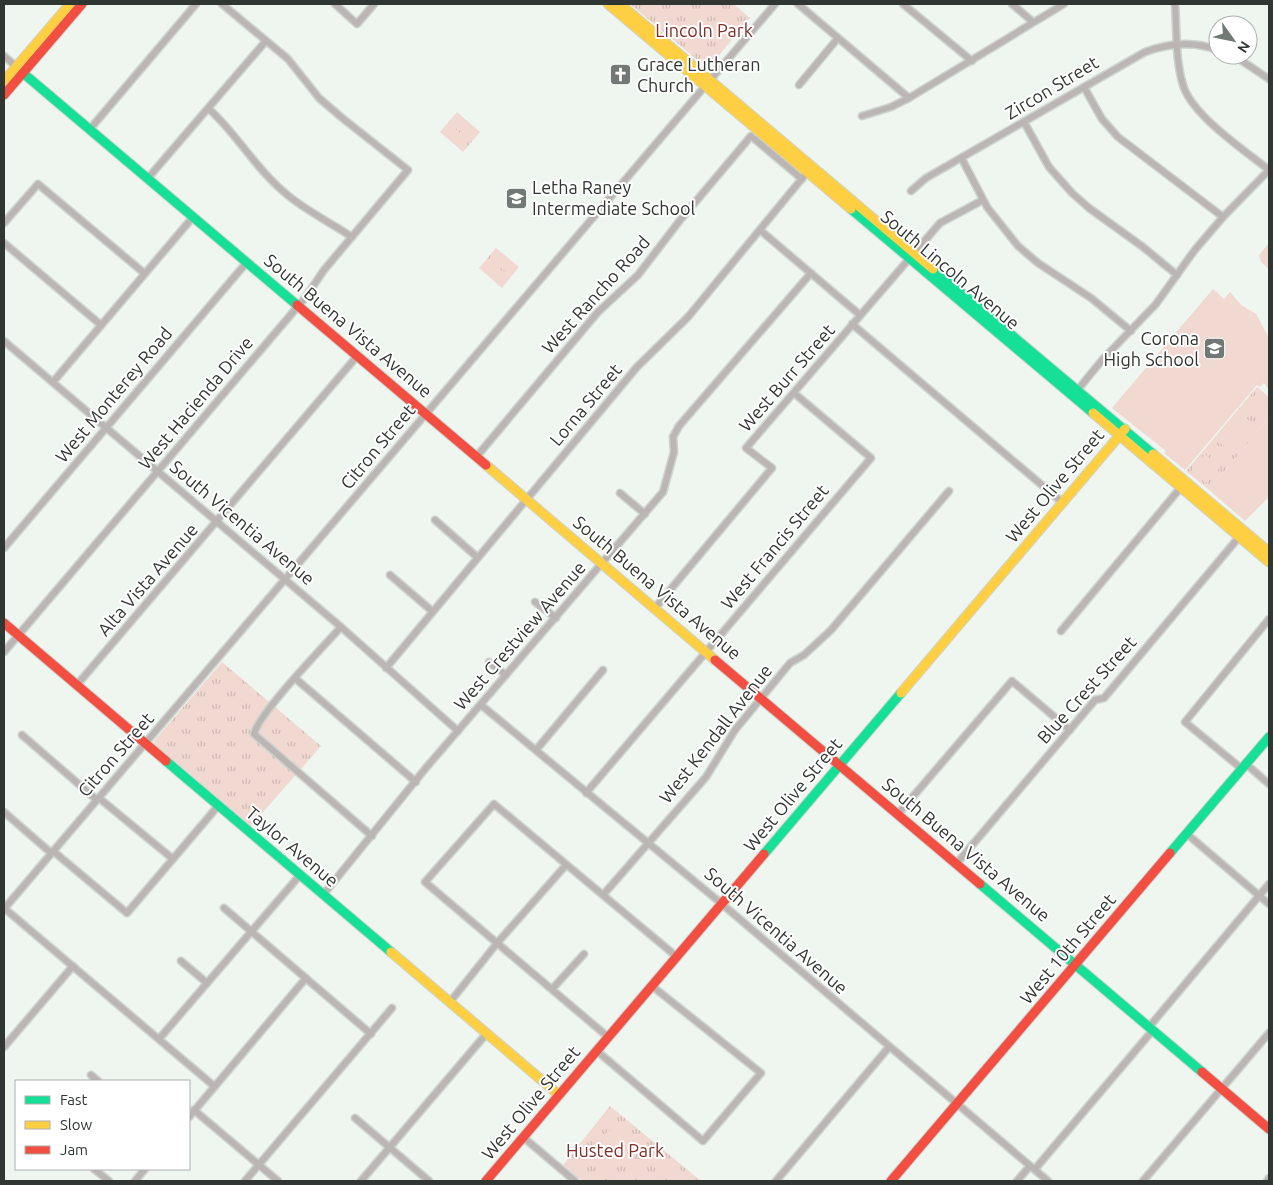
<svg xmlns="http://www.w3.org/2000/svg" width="1273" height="1185" viewBox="0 0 1273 1185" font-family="Ubuntu,sans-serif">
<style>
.grass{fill:url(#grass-tufts)}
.pitch{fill:#f1d8d1}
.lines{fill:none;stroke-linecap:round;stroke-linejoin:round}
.street-casing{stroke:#cdd3ce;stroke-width:9}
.fast-casing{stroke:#cdd3ce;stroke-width:11}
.slow-casing{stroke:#cdd3ce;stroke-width:11}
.jam-casing{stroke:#cdd3ce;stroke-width:11}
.street{stroke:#bbb6b4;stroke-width:6}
.fast{stroke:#16e098;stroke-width:9}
.slow{stroke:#ffcf43;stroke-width:9}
.jam{stroke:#f24e42;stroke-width:9}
.labels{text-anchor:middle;stroke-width:4;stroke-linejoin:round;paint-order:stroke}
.park-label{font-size:18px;fill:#7b302a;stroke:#fff}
.poi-label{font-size:18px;fill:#303631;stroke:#fff;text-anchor:start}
.street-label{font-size:18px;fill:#303631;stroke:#fff}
</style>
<defs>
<pattern id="grass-tufts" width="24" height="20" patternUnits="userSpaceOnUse" patternTransform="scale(1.25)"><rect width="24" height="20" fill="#f1d8d1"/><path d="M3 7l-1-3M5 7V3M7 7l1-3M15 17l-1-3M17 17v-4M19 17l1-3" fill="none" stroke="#cfbab4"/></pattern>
</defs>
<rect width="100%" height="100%" fill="#eef6ef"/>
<g class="grass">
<polygon points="630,4 734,4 750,18 710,66 706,67"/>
<polygon points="457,112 480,132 463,152 440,132"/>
<polygon points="496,248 519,267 502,288 479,268"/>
<polygon points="1257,387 1269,397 1269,418 1209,490 1186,471"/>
<polygon points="222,662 321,746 250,827 155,745 154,741"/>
<polygon points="610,1106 701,1181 582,1181 563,1165"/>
</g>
<g class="pitch">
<polygon points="459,118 474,130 468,137 453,125"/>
<polygon points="452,126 467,139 461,146 446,133"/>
<polygon points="1269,243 1269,269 1261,262 1259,255"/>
<polygon points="498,253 513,266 507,273 492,260"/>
<polygon points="491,262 506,274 500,282 485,269"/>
<polygon points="1213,289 1224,299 1230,292 1241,305 1256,314 1268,336 1269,390 1264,383 1260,387 1257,385 1185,470 1164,453 1166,451 1112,408"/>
<polygon points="1258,392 1269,401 1267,412 1252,399"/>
<polygon points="1250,401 1265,414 1260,421 1244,408"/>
<polygon points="1240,413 1256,426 1250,433 1234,420"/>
<polygon points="1269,418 1269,497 1245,521 1209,490"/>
<polygon points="1232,422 1248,435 1242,442 1226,429"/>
<polygon points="1223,433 1238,446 1232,453 1217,440"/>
<polygon points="1215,443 1230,456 1224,463 1209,450"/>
<polygon points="1205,454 1220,467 1214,474 1199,461"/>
<polygon points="1197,464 1212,476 1206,483 1191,471"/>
<path d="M 614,1127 L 621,1127 L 639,1143 C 637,1179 583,1170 591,1149 C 594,1141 607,1133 614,1127 Z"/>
<polygon points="664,1156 687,1175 682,1181 670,1181 654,1167"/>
</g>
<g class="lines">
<defs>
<g id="street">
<polyline points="335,4 357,24 374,4"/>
<polyline points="798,4 909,98"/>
<polyline points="903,4 972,61"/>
<polyline points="1012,4 1033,22"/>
<polyline points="1233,55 1269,79"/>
<polyline points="4,56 19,69"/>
<polyline points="799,85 838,38"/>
<polyline points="1084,87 1102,119 1118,137 1223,217"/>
<path d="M 209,109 C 237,134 255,168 284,192 C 304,210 330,222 352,237"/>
<polyline points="862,116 891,107 909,98 1064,4"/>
<polyline points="1024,122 1049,167 1072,193 1089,208 1143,247 1177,275"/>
<polyline points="90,129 196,4"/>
<polyline points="962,159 987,207 1018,246 1038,263 1091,298 1131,331"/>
<polyline points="148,178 265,42"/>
<path d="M 911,191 L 926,178 L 1145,52 C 1169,43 1194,41 1218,50"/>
<polyline points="4,223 38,184 144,273"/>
<polyline points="760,230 860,315"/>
<polyline points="4,243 101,325"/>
<polyline points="852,324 1063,503"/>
<polyline points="4,341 341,627 458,731"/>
<polyline points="53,382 193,217"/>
<path d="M 1075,393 L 1103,359 L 1156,304 L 1194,251 L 1223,217 L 1269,170 C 1244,150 1195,117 1184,88 C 1175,62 1177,31 1175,4"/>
<polyline points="477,456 598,312 638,275 681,219 751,136 802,179"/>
<polyline points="620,493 645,514"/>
<polyline points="435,520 477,557"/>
<polyline points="4,548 247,262"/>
<polyline points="390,575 432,611"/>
<polyline points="535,602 556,618"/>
<polyline points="655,608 772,468 746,448 940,223 983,200"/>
<path d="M 341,627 C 323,647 259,713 254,734 L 372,836"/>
<polyline points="1061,631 1182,486"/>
<polyline points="4,652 305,298 324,270 408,170 341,117 319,98 288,59 222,4"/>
<polyline points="489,662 506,675"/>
<polyline points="386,668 637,367 688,317 809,170"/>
<polyline points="296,679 416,782"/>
<polyline points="76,686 358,355"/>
<polyline points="481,705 716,899 1048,1181"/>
<polyline points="22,735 97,800"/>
<polyline points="536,750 603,670"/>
<polyline points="1246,764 1269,784"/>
<polyline points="1242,769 1185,722 1269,619"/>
<polyline points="586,793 871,458 794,393"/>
<polyline points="99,798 173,859"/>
<polyline points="4,812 51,853"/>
<polyline points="898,814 1012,681 1070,730"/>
<polyline points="1187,834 1269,904"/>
<polyline points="53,851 127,913 218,806"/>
<polyline points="957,863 1095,700 1104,698 1239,537"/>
<polyline points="323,895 425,769 663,492 674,452 673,437 679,426 811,273"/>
<polyline points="603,895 706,777 735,730 790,663 804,655 831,630 949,491"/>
<polyline points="4,908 214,1086"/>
<polyline points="224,908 371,1034"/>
<polyline points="4,909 775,4"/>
<polyline points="181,961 207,983"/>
<polyline points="553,988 584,954"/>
<polyline points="450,1002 498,942 566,865"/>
<polyline points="1149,1027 1269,884"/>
<polyline points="608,1037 425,882 494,804 677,957"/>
<polyline points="159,1039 300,875"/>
<polyline points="4,1047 73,966"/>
<polyline points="597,1051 703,1141 761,1073 652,986"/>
<polyline points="91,1075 98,1081"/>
<polyline points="194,1110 278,1181"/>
<polyline points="189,1117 306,978"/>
<polyline points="355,1118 429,1181"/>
<polyline points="523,1137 575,1181"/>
<polyline points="94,1169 109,1181"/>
<polyline points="1035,1169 1153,1030"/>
<polyline points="135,1181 145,1169"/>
<polyline points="245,1181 392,1008"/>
<polyline points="361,1181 487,1033"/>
<polyline points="776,1181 889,1047"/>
<polyline points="1017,1181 1030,1166"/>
<polyline points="1143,1181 1269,1033"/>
<polyline points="1267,1181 1269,1178"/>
</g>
<g id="fast">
<polyline points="23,73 297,305"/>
<polyline points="851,209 1093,413"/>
<polyline points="933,269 1153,454"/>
<polyline points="166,761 391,952"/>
<polyline points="1170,853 1269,737"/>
<polyline points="764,854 901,693"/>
<polyline points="980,884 1202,1072"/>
</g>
<g id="slow">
<polyline points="608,4 851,209"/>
<polyline points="620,4 933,269"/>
<polyline points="4,81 70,4"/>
<polyline points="1093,413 1269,562"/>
<polyline points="1153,454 1269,552"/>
<polyline points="486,465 715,660"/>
<polyline points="901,693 1125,429"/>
<polyline points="391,952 559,1095"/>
</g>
<g id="jam">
<polyline points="4,95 82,4"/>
<polyline points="297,305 486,465"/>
<polyline points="4,623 166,761"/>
<polyline points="715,660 980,884"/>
<polyline points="1202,1072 1269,1129"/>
<polyline points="486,1181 764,854"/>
<polyline points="891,1181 1170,853"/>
</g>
</defs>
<use href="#street" class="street-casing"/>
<use href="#fast" class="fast-casing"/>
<use href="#slow" class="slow-casing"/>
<use href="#jam" class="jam-casing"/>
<use href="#street" class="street"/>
<use href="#fast" class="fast"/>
<use href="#slow" class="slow"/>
<use href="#jam" class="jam"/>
</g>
<defs>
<symbol id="church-square" viewBox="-11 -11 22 22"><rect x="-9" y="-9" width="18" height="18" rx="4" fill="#727974" stroke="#fff"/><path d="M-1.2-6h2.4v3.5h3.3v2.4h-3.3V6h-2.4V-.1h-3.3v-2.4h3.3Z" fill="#fff"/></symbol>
<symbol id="school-square" viewBox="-11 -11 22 22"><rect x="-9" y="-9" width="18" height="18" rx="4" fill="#727974" stroke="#fff"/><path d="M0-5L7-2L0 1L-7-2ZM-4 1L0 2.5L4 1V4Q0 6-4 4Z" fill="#fff"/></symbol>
</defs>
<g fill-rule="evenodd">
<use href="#church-square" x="608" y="62" width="25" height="25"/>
<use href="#school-square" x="504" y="186" width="25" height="25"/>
<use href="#school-square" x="1202" y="336" width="25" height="25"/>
</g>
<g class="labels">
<g class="park-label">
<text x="704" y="37">Lincoln Park</text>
<text x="615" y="1157">Husted Park</text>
</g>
<g class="poi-label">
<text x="637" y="71">Grace Lutheran<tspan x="637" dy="21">Church</tspan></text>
<text x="532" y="194">Letha Raney<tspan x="532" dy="21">Intermediate School</tspan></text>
<text x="1199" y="345" text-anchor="end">Corona<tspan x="1199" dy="21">High School</tspan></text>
</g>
<g class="street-label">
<text transform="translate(1052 88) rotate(-31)" y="6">Zircon Street</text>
<text transform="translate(950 270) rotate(40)" y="6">South Lincoln Avenue</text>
<text transform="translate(596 295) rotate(-48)" y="6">West Rancho Road</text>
<text transform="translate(348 326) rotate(40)" y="6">South Buena Vista Avenue</text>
<text transform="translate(787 378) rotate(-49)" y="6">West Burr Street</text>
<text transform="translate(114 395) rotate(-50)" y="6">West Monterey Road</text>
<text transform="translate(196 403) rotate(-50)" y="6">West Hacienda Drive</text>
<text transform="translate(586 405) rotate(-50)" y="6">Lorna Street</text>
<text transform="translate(378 447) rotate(-50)" y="6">Citron Street</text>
<text transform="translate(1055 486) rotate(-50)" y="6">West Olive Street</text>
<text transform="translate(242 523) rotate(40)" y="6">South Vicentia Avenue</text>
<text transform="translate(775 547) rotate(-50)" y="6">West Francis Street</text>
<text transform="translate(148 580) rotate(-49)" y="6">Alta Vista Avenue</text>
<text transform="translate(657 588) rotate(40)" y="6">South Buena Vista Avenue</text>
<text transform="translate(520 636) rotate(-49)" y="6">West Crestview Avenue</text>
<text transform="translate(1087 690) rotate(-48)" y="6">Blue Crest Street</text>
<text transform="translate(716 734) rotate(-52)" y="6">West Kendall Avenue</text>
<text transform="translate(116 755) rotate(-49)" y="6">Citron Street</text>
<text transform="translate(793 795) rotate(-50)" y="6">West Olive Street</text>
<text transform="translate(292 847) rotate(40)" y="6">Taylor Avenue</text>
<text transform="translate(966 850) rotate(40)" y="6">South Buena Vista Avenue</text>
<text transform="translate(776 931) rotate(41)" y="6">South Vicentia Avenue</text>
<text transform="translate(1068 949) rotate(-50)" y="6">West 10th Street</text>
<text transform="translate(531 1103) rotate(-50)" y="6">West Olive Street</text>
</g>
</g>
<rect width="1273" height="1185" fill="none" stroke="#303631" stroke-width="10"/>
<rect x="15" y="1080" width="175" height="90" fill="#ffffff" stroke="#acafad"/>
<rect x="25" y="1096" width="25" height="8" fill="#16e098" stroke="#acafad"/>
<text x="60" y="1105" font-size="15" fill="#303631">Fast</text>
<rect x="25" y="1121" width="25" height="8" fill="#ffcf43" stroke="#acafad"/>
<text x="60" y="1130" font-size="15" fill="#303631">Slow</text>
<rect x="25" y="1146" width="25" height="8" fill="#f24e42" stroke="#acafad"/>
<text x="60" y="1155" font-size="15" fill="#303631">Jam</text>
<g transform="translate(1233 40) rotate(123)"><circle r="24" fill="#ffffff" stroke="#acafad"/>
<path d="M0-4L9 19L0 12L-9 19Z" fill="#727974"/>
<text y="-8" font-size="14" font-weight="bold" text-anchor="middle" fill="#303631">N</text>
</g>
</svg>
